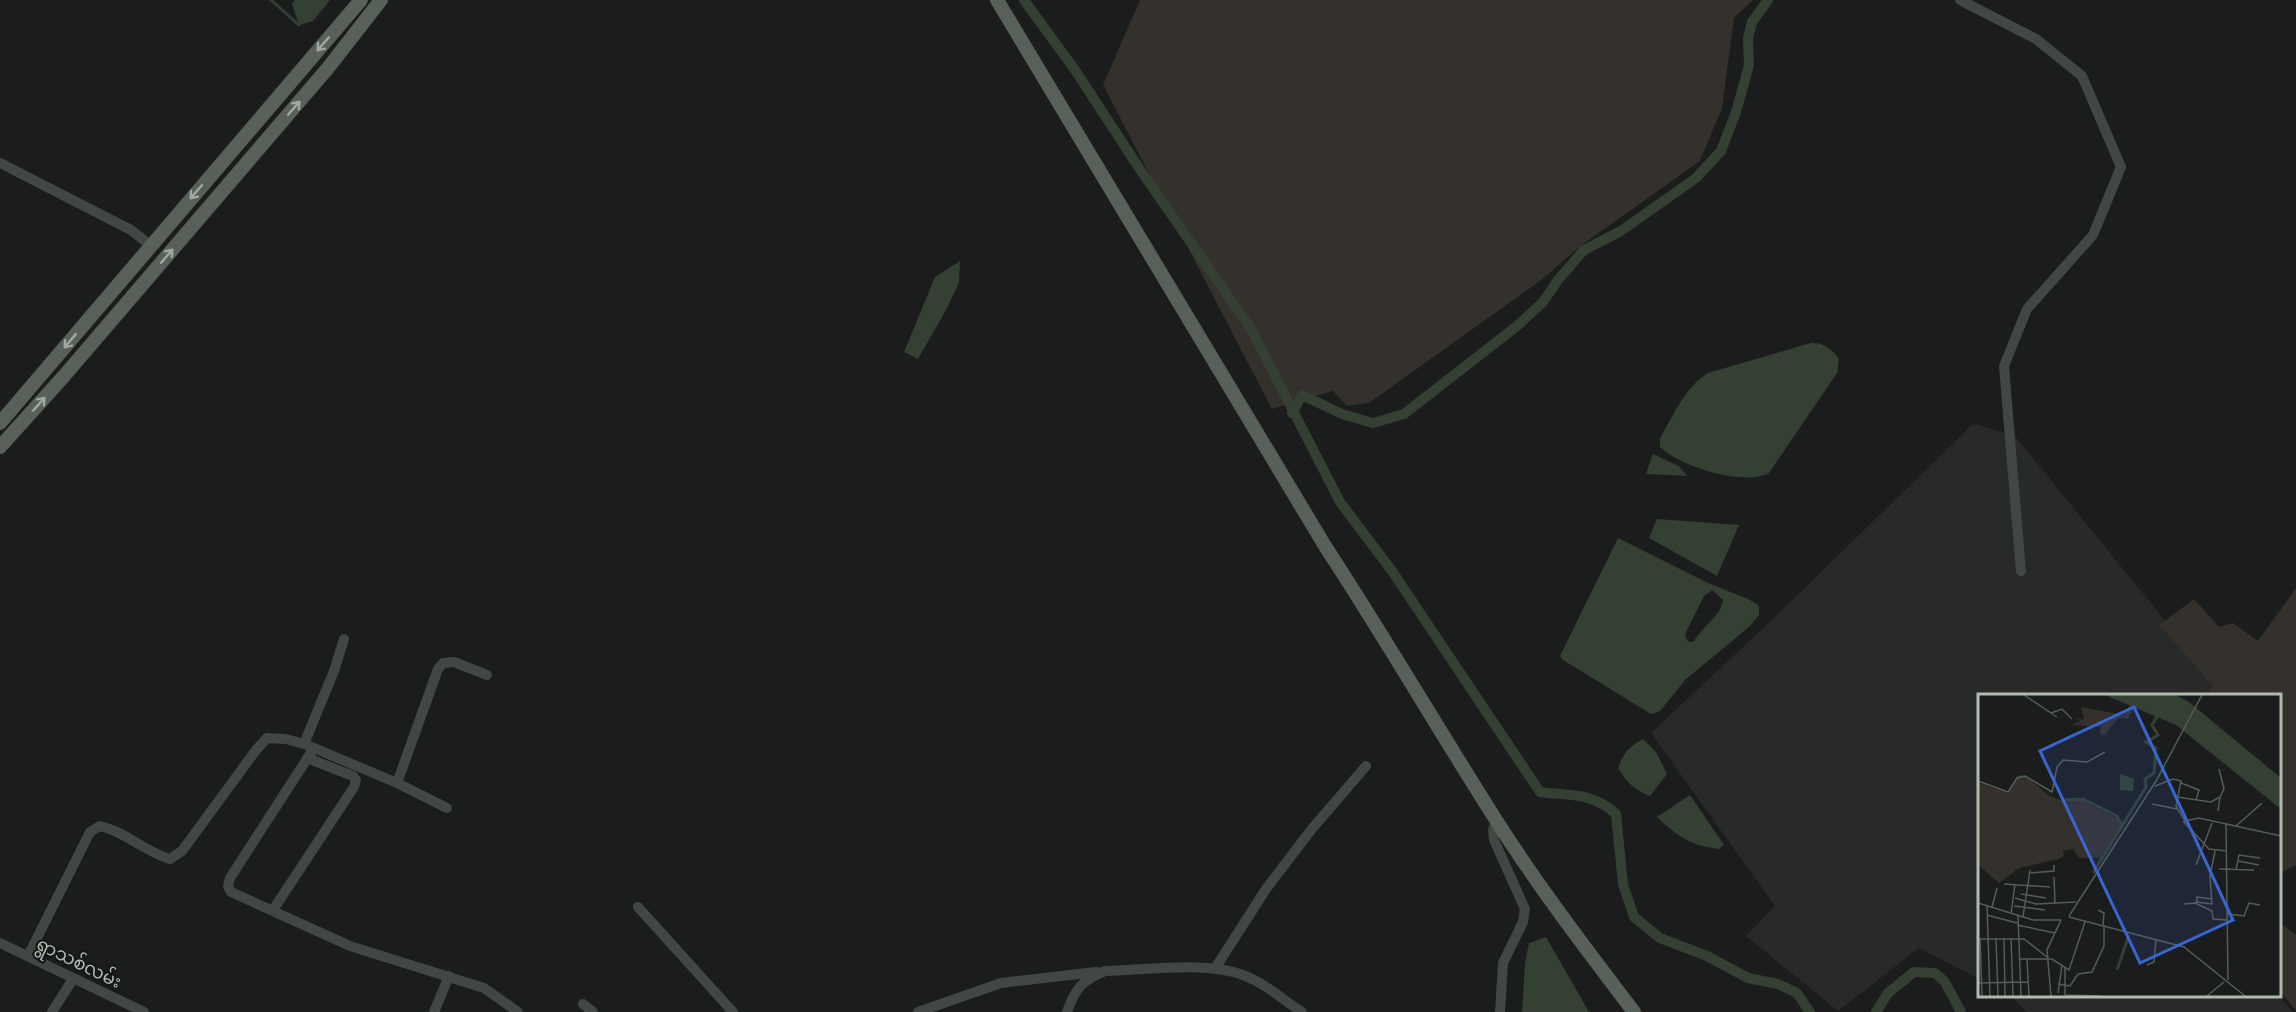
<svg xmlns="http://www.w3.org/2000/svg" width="2296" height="1012" viewBox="0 0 2296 1012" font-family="Rubik,'Noto Sans Myanmar',sans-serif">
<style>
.built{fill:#272a28}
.green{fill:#34302b}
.water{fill:#334032;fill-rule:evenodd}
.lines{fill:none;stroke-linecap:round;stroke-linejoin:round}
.stream{stroke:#334032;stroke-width:3}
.canal{stroke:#334032;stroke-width:10}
.minor{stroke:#414743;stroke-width:10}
.major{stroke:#58605a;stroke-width:14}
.oneway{stroke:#9ea99f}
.labels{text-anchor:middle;stroke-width:4.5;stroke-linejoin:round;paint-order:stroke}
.street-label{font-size:18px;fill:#afbbb0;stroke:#161817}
.inset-river{fill:none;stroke:#334032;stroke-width:3}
.inset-road{fill:none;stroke:#565c57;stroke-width:1.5}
.view{fill:#3a64d0;fill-opacity:0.15;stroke:#3a64d0;stroke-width:3}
.inset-edge{fill:none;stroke:#afbbb0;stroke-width:3}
</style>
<rect width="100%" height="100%" fill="#1b1d1c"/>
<g class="built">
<polygon points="1973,424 2014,435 2220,688 2213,696 1980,696 1979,979 1919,948 1838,1011 1746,936 1775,906 1651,733 1776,616"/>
<polygon points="2011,996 2279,996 2293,1012 2027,1012"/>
</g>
<g class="green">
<polygon points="1140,0 1753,0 1734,18 1722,108 1700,161 1583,244 1540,281 1369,403 1347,406 1333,391 1272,409 1103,85"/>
<polygon points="2296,588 2296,865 2280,873 2280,696 2207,695 2213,686 2159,625 2194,599 2219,627 2233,623 2258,641"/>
<polygon points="2280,923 2296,935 2296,1011 2280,991"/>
</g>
<g class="water">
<polygon points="295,0 330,0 313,21 299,25 292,4"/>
<polygon points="960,261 959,283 946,310 918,359 904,352 935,277"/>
<path d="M 1811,343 C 1822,342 1833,349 1839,359 L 1837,373 L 1769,473 C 1744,487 1679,466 1660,447 L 1660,438 C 1674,415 1684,388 1708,373 Z"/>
<polygon points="1653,454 1679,466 1687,476 1646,474"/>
<polygon points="1657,519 1739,525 1717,576 1649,538"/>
<path d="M 1618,538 L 1708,583 L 1748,599 L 1757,604 L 1759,608 L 1759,615 L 1749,627 L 1686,679 L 1660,711 L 1651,714 L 1563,660 L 1560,656 ZM 1712,590 L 1723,600 C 1721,616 1702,627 1694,641 L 1689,642 L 1685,636 L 1686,632 L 1704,596 Z"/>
<path d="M 1643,739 L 1656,752 L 1667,774 L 1650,796 C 1636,791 1626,782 1618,768 C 1623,753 1630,746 1643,739 Z"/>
<path d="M 1690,795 L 1724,845 L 1719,849 C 1691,846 1677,836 1657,817 Z"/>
<polygon points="1546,937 1589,1012 1522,1012 1525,963 1529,943"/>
</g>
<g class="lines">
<polyline class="stream" points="271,0 299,25"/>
<g class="canal">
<path d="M 1024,0 L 1075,70 L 1141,171 L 1251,329 L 1340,502 L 1392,571 L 1540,792 C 1570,796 1592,792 1616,814 L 1623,884 L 1634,917 L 1660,938 L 1707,956 L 1748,978 L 1778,984 L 1797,993 L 1810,1012"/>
<polyline points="1292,413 1302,395 1342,414 1373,423 1404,414 1517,326 1543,302 1558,280 1584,250 1621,231 1696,178 1721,151 1736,112 1749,65 1748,38 1752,22 1768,0"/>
<polyline points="1876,1012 1888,993 1914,972 1935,973 1945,982 1961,1012"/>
</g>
<g class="minor">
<polyline points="1960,0 2036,39 2082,76 2121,167 2093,235 2027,309 2004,366 2021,571"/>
<polyline points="0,163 131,230 150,245"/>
<polyline points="307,745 397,783 447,808"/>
<polyline points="314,748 230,878 228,886 231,892 350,946 484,988 518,1012"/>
<polyline points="397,783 438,669 443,663 454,662 487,675"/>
<polyline points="1496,821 1493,830 1494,840 1525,909 1523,922 1503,963 1500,1012"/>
<polyline points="638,907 733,1012"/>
<polyline points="273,910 354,787 356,780 353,776 307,758"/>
<polyline points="0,943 144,1012"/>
<path d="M 28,956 L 90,832 L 100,826 C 126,832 145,852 170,859 L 182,851 L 256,750 L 267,738 L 286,739 L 304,744 L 334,671 L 344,639"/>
<polyline points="1216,967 1266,889 1311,830 1366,766"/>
<polyline points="583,1004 593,1012"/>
<polyline points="52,1012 73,979"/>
<polyline points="434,1012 449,976"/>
<polyline points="918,1012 1001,983 1096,972"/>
<path d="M 1067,1012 C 1075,989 1082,980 1105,971 C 1147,970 1205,961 1243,975 C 1265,983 1283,1000 1302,1012"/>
</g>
<g class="major">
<path d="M 997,0 L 1325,546 C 1384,636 1438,729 1496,820 C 1538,886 1586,949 1634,1012"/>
<polyline points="0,423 361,0"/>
<polyline points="0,447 64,376 328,68 381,0"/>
</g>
</g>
<defs><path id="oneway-shaft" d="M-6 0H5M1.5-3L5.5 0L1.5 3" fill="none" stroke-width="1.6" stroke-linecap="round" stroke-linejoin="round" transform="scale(1.5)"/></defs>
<g class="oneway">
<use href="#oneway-shaft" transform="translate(323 44) rotate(131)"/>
<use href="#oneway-shaft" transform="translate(294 108) rotate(-49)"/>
<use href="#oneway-shaft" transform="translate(196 192) rotate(131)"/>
<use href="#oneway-shaft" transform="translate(167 256) rotate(-49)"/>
<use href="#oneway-shaft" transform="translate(70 341) rotate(130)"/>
<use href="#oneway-shaft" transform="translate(39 404) rotate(-48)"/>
</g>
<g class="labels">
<g class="street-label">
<text transform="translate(79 963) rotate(26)" y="6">ရွာသစ်လမ်း</text>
</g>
</g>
<g transform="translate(1978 694)">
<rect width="303" height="303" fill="#1b1d1c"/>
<path d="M 152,11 L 157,12 L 150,25 L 140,24 L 126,42 L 122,40 L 123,33 L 93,31 L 102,27 L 96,23 L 106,26 L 103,13 L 145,21 ZM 47,81 L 70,101 L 88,108 L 103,105 L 140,125 L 145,134 L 122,164 L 101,164 L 95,155 L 85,157 L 86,162 L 80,165 L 41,174 L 21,189 L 0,171 L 0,89 L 30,99 L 39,82 Z" fill="#34302b"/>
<path d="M 127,1 L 198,1 L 211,8 L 303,84 L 303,115 L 198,31 ZM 142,80 L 156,85 L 155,97 L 142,96 Z" fill="#334032"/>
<path class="inset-river" d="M 85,106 L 105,105 L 139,122 L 144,132M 115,179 L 168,93 L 167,85 L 176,79 L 178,54 L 168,48 L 180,41 L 174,31 L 180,21M 139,276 L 151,241"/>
<path class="inset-road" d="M 46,1 L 79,23M 73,19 L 84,15 L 94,25M 241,75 L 246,95 L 242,103M 0,87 L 30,98 L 39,84 L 47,82 L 74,98 L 79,73 L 85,66 L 109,68 L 127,58M 203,89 L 221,96 L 218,106M 177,92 L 195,85 L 203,87 L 198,112 L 207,127 L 221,124 L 303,142M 199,103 L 233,108 L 242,103 L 240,117M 174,110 L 199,115M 205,127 L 231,155 L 249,157M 248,129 L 250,286M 258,132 L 284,109M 260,167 L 281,171M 218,171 L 234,129M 241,175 L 276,176M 258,176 L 261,161 L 282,164M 52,179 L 76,177 L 76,171M 76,183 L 77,209M 26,190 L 72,193M 43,200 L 68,204M 37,204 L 58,210 L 98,208M 217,208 L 234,210 L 232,182 L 237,157M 219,208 L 219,203 L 234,205M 0,209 L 55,226 L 83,226M 206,210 L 217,209 L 234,217 L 235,225 L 249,226M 9,212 L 12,302M 36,212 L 67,216M 14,213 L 19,194M 120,216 L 126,219 L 125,231M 33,220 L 37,190M 249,220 L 266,222 L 271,209 L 282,211M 9,221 L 39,229M 40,222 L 43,302M 91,222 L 178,87 L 224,1M 45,223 L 52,176M 91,223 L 206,253 L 267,302M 39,231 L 77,239M 18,244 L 20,302M 26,244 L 27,302M 33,244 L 35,302M 0,245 L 46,245 L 69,263M 2,245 L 4,302M 42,265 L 74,265 L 91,276 L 107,228M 49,265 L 51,302M 169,271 L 176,268 L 178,245M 87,273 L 87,301M 0,289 L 50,288M 80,290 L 92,292 L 100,280 L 114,278 L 126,252 L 126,233M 80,299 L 84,271M 87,301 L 122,302M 73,302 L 69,256 L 83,226M 229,302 L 246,288"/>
<path class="view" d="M 156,13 L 255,226 L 162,269 L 62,57 Z"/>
<rect width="303" height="303" class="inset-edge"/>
</g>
</svg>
